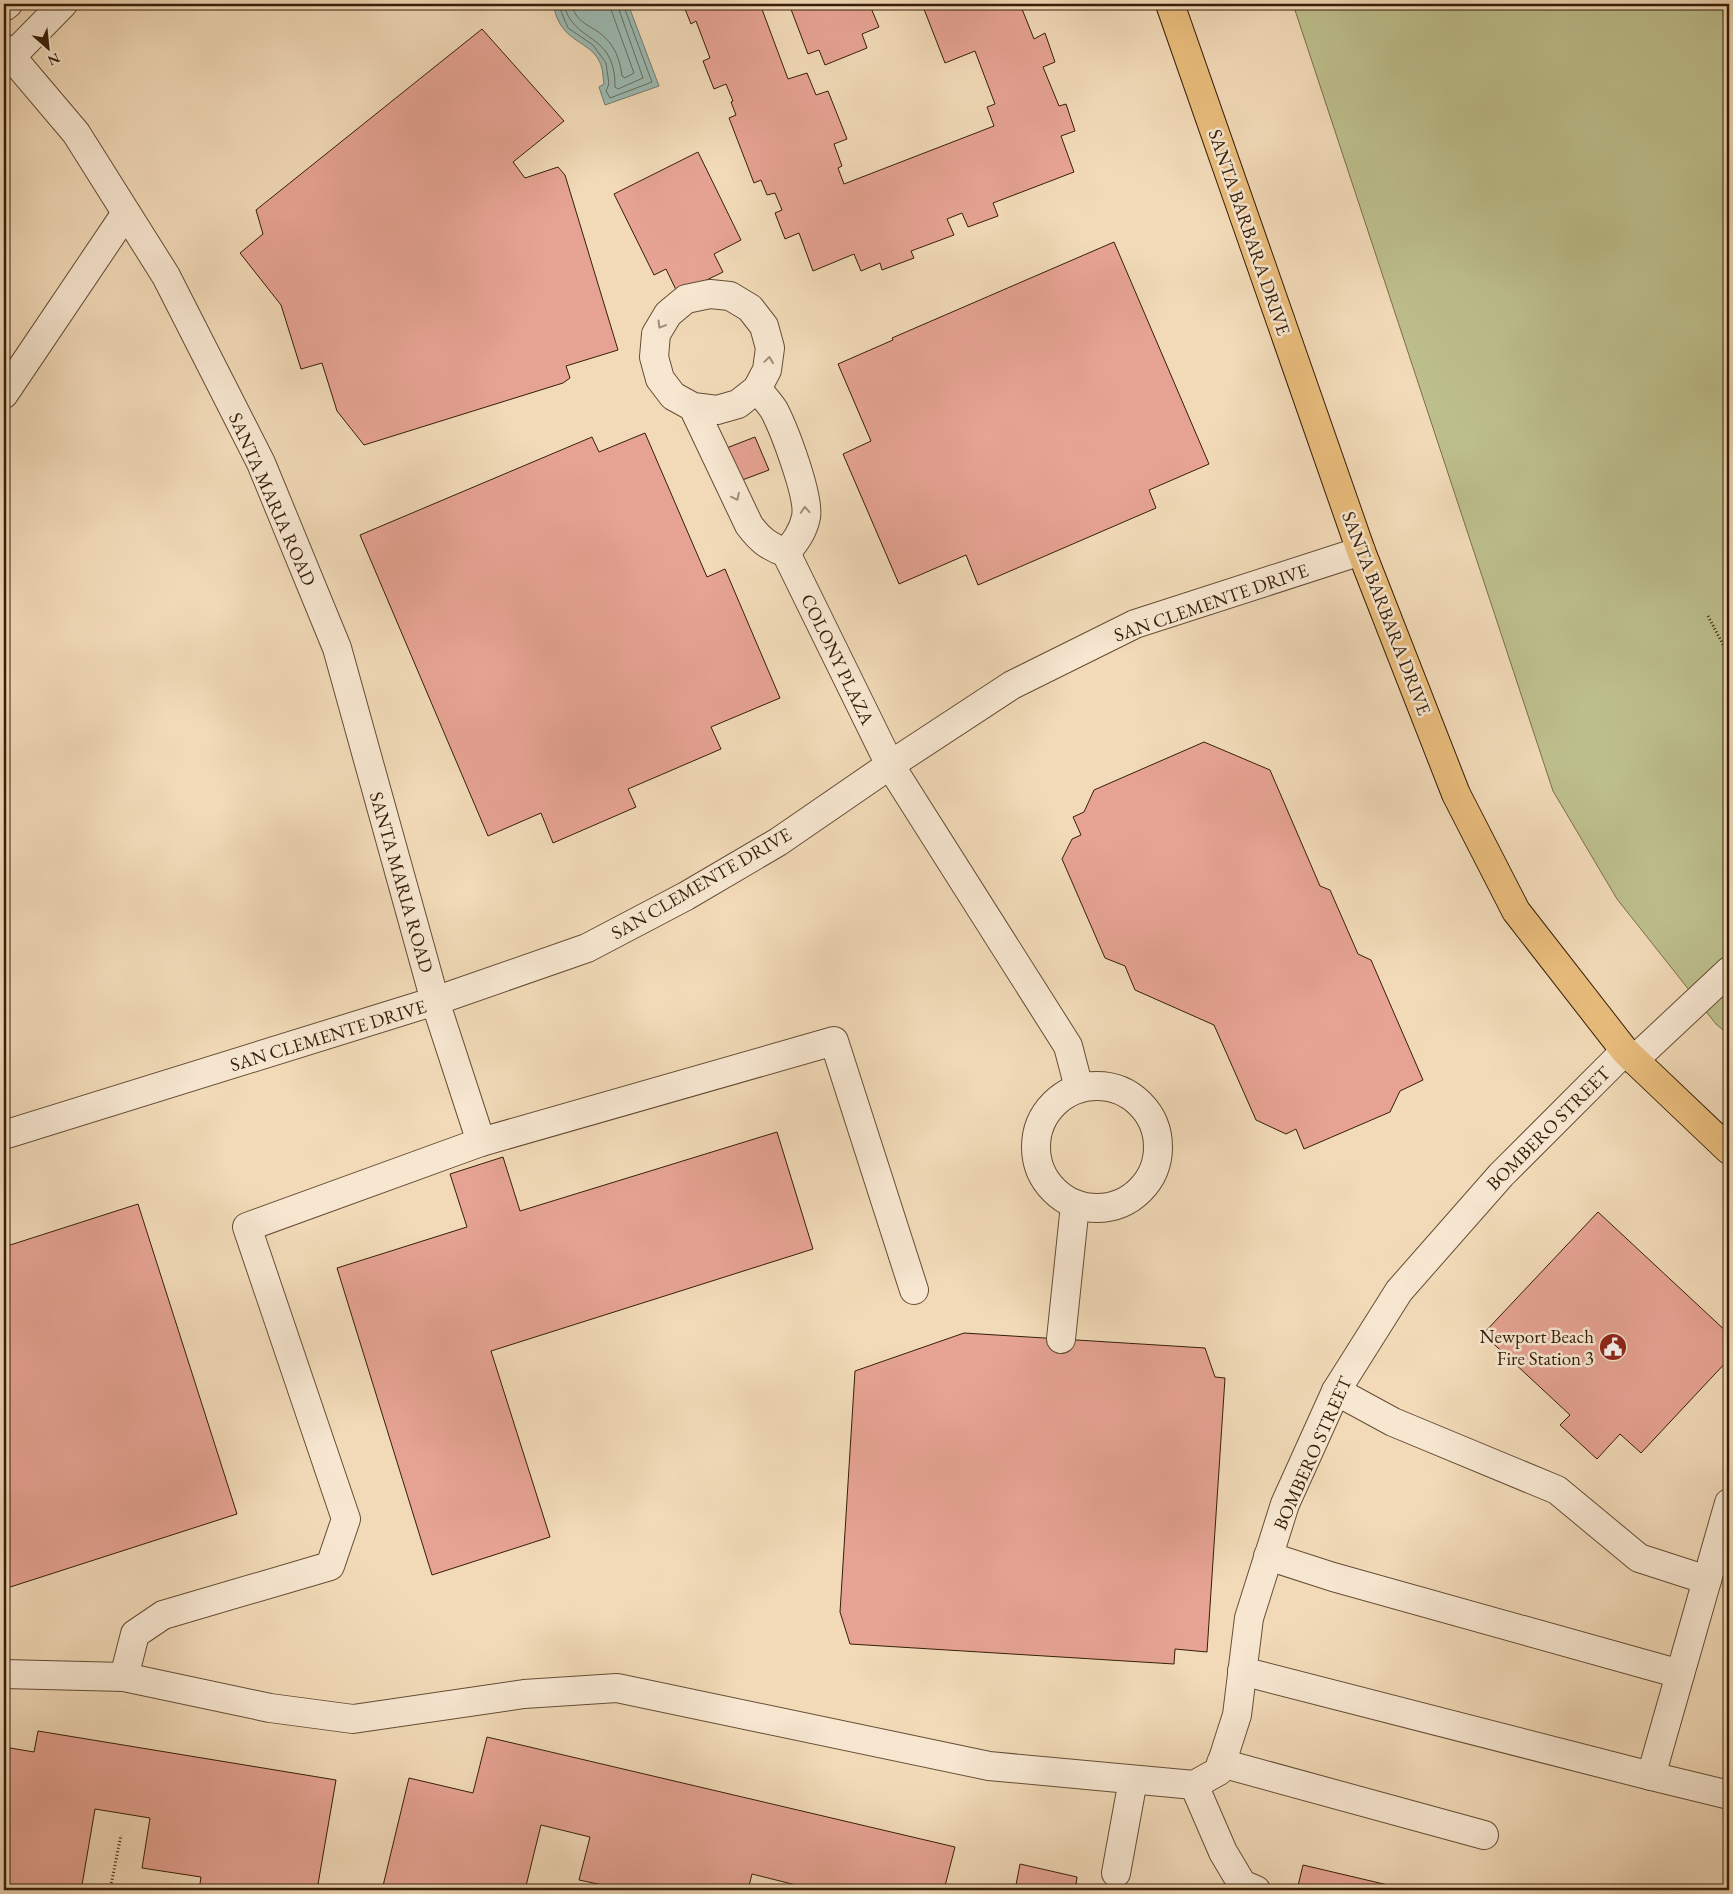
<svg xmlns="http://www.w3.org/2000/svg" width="1733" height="1894" viewBox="0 0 1733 1894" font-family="'EB Garamond',serif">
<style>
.green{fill:#bdbf8d;stroke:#7a6e4a}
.water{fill:#9bbab3;stroke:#737c6f}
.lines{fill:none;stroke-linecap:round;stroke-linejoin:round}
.shore{stroke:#686c5e;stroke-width:1}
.building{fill:#e6a393;stroke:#361e08}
.minor-casing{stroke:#654d34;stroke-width:30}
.major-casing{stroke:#361e08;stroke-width:30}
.path{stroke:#361e08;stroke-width:3;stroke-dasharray:1 2.5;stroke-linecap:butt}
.minor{stroke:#f7e7d1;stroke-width:28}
.major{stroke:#e9bd7c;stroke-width:28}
.oneway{stroke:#a08d77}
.labels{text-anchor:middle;stroke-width:5;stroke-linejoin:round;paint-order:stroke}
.street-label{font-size:19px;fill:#361e08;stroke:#f7e7d1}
.poi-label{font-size:19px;fill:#361e08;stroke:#f7e7d1;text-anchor:end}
</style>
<rect width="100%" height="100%" fill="#f2dab8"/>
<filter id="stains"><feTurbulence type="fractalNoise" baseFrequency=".004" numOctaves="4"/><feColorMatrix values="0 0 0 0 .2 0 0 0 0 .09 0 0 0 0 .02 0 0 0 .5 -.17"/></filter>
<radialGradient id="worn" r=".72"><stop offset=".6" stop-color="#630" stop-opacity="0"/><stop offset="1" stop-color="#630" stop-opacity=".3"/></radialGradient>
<polygon class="green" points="1293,4 1729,4 1729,1035 1716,1024 1617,899 1553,791"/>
<path class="water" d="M 553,4 L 628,4 L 659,86 L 605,105 L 599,87 L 604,84 C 603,78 603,71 601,65 C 591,38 561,46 553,4 Z"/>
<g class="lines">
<g class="shore">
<polyline points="558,4 568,28 593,45 606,63 609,84 606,91 610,98 652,82 623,4"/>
<path d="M 564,4 C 572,44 616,31 615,87 L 618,89 L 643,78 L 617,4"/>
<path d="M 572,4 C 575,22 588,24 601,34 C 615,45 620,60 622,76 L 625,78 L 634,73 L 609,4"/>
</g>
</g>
<g class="building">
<polygon points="683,4 760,4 788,79 807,73 816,95 828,91 847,139 834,144 842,166 838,168 844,184 994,126 987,107 995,104 975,51 945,63 922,4 1020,4 1034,39 1045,33 1055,62 1043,67 1059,106 1066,104 1075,131 1061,136 1074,172 993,203 998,216 968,227 962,213 947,219 954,235 911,251 914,258 882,270 880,263 861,271 854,254 813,271 799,233 785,239 775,213 782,210 775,193 767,195 761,180 754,183 729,118 736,115 731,102 733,101 726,84 714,89 703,61 710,58 696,21 691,24"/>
<polygon points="789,4 878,4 871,8 879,27 862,34 867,48 825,65 819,50 808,54"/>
<polygon points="482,29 564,121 513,162 525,178 558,167 565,175 618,350 566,366 570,378 563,383 364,445 337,411 322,363 301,369 281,305 240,253 263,234 256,210"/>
<polygon points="698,152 741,240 714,254 723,272 678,294 666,269 654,275 614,194"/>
<polygon points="1114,242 1209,464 1149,490 1156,508 978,585 966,555 899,584 843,454 871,441 838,364 893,340 892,338"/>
<polygon points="645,433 707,577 725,569 780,698 711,727 721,749 628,789 636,807 553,843 541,813 488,836 360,535 592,437 599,452"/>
<polygon points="755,437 769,470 737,482 724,449"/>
<polygon points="1204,742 1270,770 1320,886 1330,890 1358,954 1371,960 1423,1080 1400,1091 1390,1112 1304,1149 1296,1129 1286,1134 1256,1120 1214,1025 1135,990 1125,966 1105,958 1062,859 1072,839 1081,835 1073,817 1084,812 1094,790"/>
<polygon points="777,1132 813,1249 491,1351 550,1537 432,1575 337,1268 467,1227 450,1174 503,1157 520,1211"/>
<polygon points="138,1204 237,1514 4,1589 4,1247"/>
<polygon points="1598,1212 1729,1334 1729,1359 1641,1453 1620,1434 1597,1459 1560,1425 1570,1415 1483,1334"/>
<polygon points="964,1333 1205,1348 1215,1377 1225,1378 1207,1652 1175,1649 1174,1664 850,1644 840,1612 855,1371"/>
<polygon points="38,1731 336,1780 317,1890 199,1890 201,1877 142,1868 150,1818 95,1809 82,1885 85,1885 84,1890 4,1890 4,1747 34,1752"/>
<polygon points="487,1737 955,1847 944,1890 816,1890 752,1874 748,1890 626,1890 579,1880 590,1837 541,1825 525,1890 382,1890 409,1778 473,1793"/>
<polygon points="1020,1864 1077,1877 1076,1884 1102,1890 1015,1890"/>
<polygon points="1303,1865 1388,1885 1388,1888 1398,1890 1297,1890"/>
</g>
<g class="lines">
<defs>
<g id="minor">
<polyline points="4,7 8,4"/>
<polyline points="4,48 76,133 166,276 261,463 337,648 435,1001 481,1142"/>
<polyline points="11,57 63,4"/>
<path d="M 757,389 C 763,396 769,402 774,410 C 784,429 810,497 806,517 C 803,532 795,542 786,553"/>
<polyline points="4,394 126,213"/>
<path d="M 693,407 L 717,410 L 738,404 L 757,389 L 767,370 L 770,348 L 764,326 L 750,308 L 730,296 L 710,294 L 686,299 L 668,314 L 656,334 L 654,357 L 660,379 L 673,396 L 693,407 L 749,525 C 760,540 768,546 786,553 L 890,765 L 1068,1046 L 1079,1088"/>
<polyline points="1634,1060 1729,971"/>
<circle cx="1097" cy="1147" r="61"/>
<polyline points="4,1135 435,1001 587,948 686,896 778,842 890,765 1012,685 1135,624 1361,551"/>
<polyline points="1061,1339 1075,1205"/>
<polyline points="1336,1391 1393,1422 1557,1490 1639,1558 1707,1580"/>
<polyline points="1268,1556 1333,1577 1680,1674"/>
<polyline points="1242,1671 1651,1776 1729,1503"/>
<polyline points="4,1674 124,1677 270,1708 353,1719 524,1694 617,1688 989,1766 1194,1785 1219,1771 1237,1715 1249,1618 1285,1504 1336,1391 1399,1291 1501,1175 1625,1051"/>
<polyline points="124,1677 135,1634 163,1615 330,1566 346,1519 247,1227 481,1142 834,1041 914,1290"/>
<polyline points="1221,1763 1484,1835"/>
<polyline points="1651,1776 1729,1795"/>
<polyline points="1194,1785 1223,1852 1242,1884 1256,1890"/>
<polyline points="1116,1873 1133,1780"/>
</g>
<polyline id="major" points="1170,4 1361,551 1456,794 1516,911 1625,1051 1729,1150"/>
</defs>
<use href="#minor" class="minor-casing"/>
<use href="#major" class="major-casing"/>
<g class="path">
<polyline points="1708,616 1729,656"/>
<polyline points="110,1890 121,1835"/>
</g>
<use href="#minor" class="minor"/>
<use href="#major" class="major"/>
</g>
<defs><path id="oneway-chevron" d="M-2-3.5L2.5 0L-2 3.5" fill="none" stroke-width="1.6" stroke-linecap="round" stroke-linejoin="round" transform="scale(1.25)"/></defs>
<g class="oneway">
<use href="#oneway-chevron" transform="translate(661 325) rotate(121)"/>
<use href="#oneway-chevron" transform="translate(769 360) rotate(-82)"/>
<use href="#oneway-chevron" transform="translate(736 497) rotate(64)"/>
<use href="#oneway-chevron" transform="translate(805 510) rotate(-94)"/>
</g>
<defs>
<symbol id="civic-disc" viewBox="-11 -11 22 22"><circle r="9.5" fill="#8f2418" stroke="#f7e7d1"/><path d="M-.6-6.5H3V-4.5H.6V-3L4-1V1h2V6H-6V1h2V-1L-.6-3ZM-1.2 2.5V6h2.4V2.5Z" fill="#fff"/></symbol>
</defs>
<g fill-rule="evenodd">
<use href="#civic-disc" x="1597" y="1331" width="32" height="32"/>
</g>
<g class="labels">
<g class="street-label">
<text transform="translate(1250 232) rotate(71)" y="7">SANTA BARBARA DRIVE</text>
<text transform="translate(273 499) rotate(66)" y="7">SANTA MARIA ROAD</text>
<text transform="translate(1211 602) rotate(-19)" y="7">SAN CLEMENTE DRIVE</text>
<text transform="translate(1387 613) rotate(69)" y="7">SANTA BARBARA DRIVE</text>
<text transform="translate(838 659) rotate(64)" y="7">COLONY PLAZA</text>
<text transform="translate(402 882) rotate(74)" y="7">SANTA MARIA ROAD</text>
<text transform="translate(701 883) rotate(-30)" y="7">SAN CLEMENTE DRIVE</text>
<text transform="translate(328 1035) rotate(-17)" y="7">SAN CLEMENTE DRIVE</text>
<text transform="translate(1548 1128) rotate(-45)" y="7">BOMBERO STREET</text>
<text transform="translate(1312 1453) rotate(-66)" y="7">BOMBERO STREET</text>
</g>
<g class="poi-label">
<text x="1594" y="1343">Newport Beach<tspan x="1594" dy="22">Fire Station 3</tspan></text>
</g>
</g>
<rect width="1733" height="1894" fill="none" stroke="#f2dab8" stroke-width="20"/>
<rect x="5" y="5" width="1723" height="1884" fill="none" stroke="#361e08" stroke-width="2.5"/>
<rect x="10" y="10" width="1713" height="1874" fill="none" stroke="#361e08"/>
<g transform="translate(48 48) rotate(153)" stroke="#f7e7d1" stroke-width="4" paint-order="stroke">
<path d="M0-4L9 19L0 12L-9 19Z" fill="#361e08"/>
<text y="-8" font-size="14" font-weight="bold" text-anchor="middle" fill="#361e08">N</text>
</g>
<rect width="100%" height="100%" filter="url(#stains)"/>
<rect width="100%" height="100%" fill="url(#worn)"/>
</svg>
